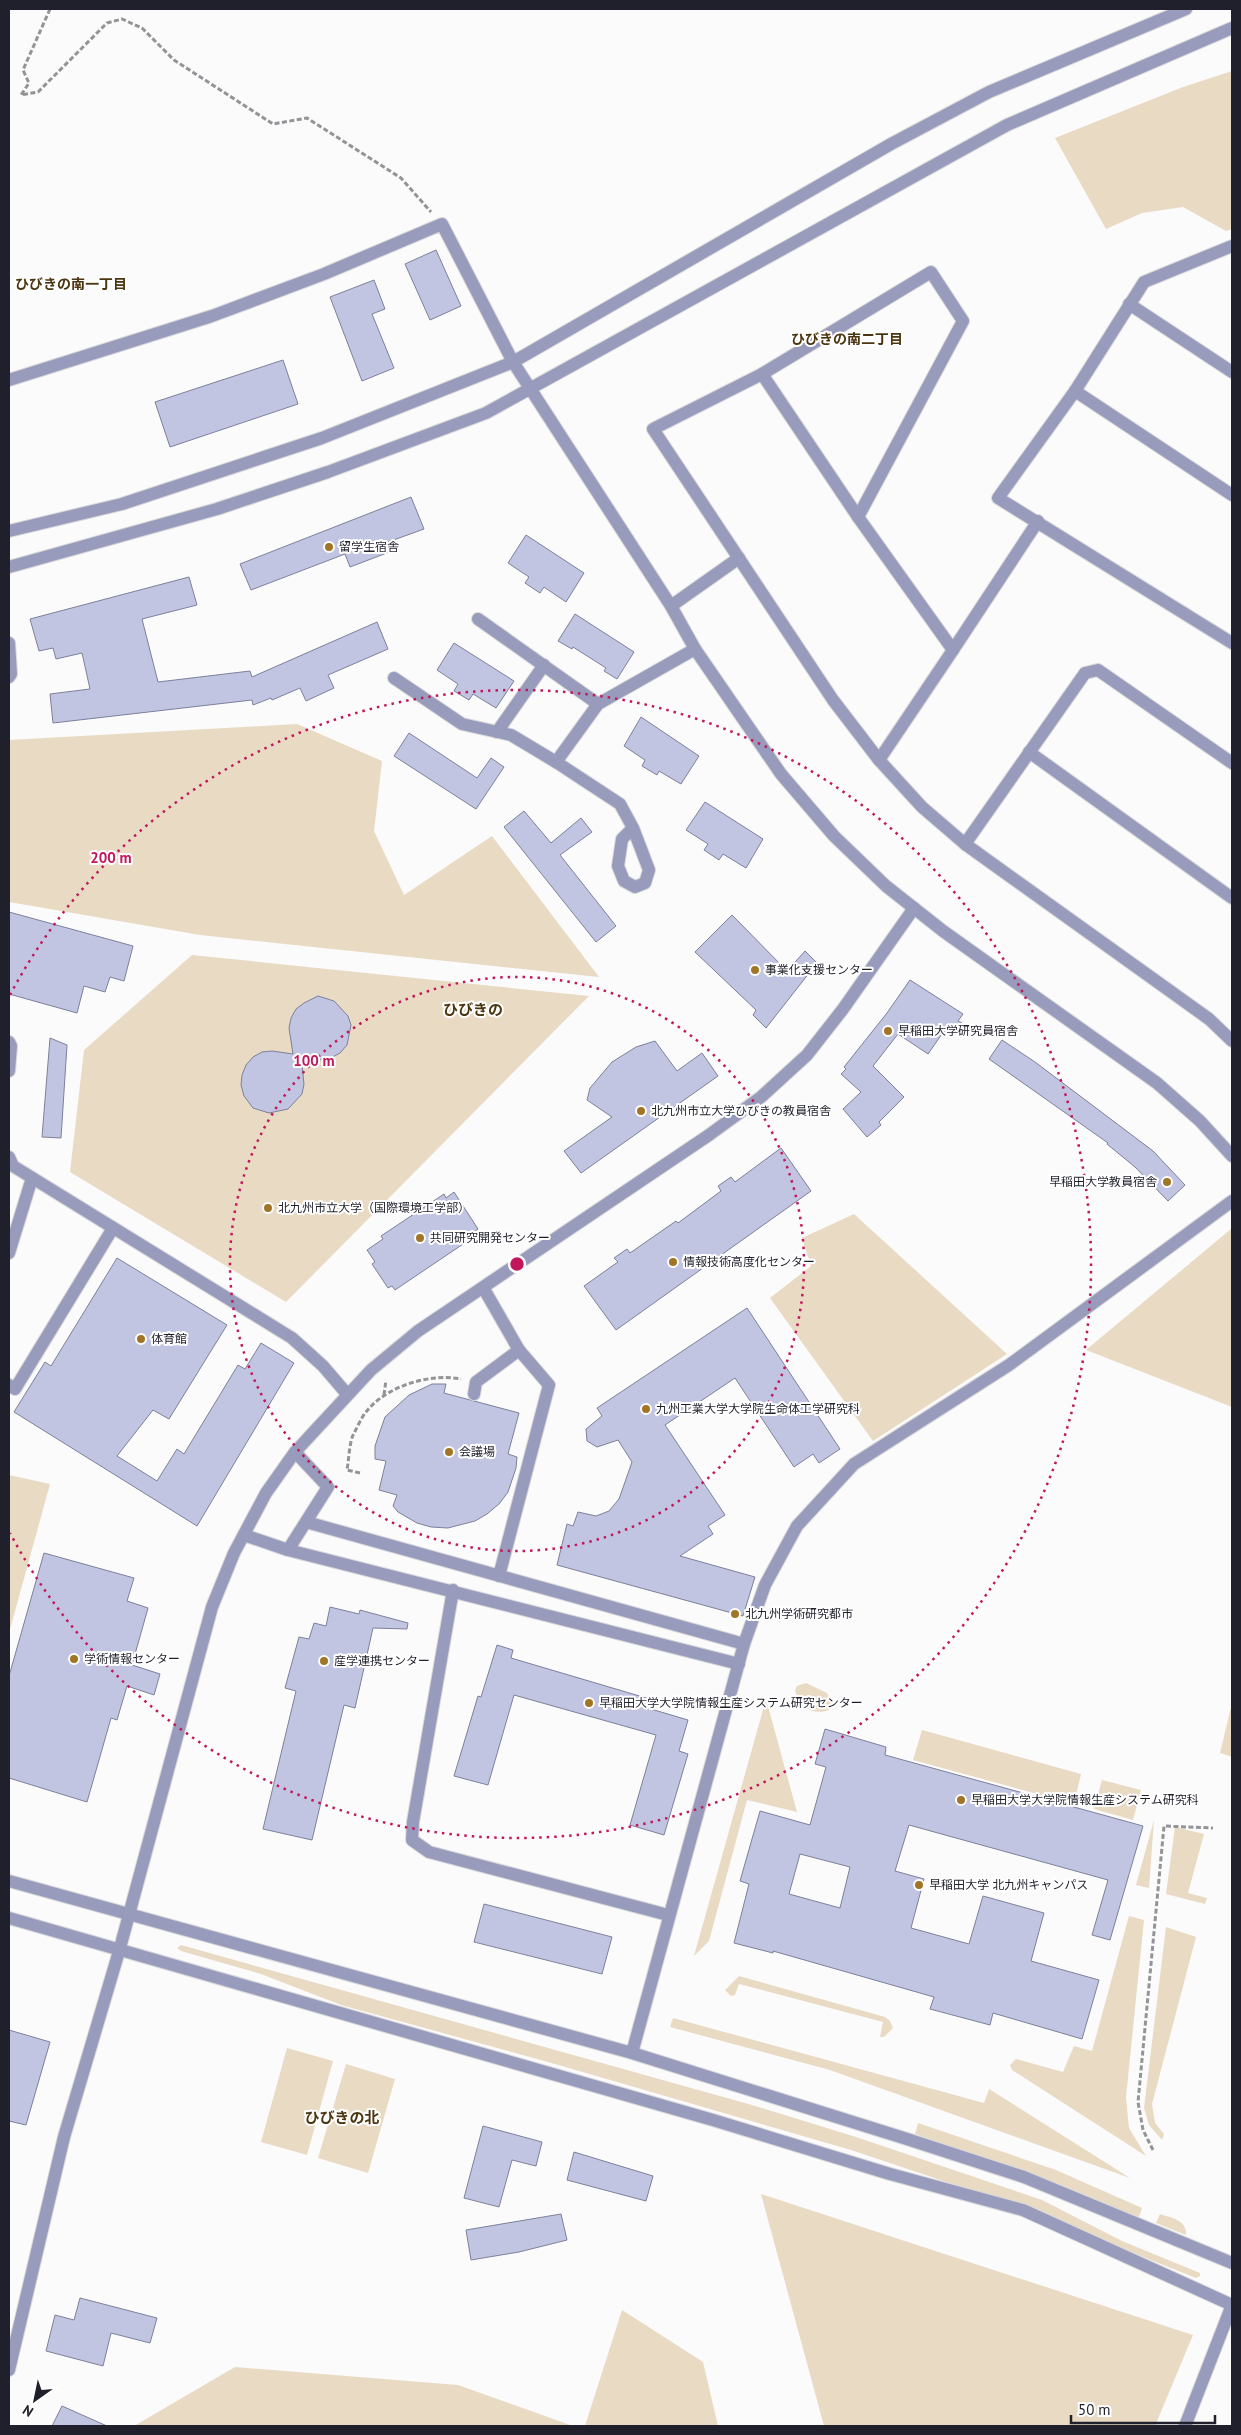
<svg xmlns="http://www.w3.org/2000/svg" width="1241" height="2435" viewBox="0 0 1241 2435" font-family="'PT Sans','Noto Sans JP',sans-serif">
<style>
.green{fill:#e9dac4}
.building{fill:#c2c5e2;stroke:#7d809b;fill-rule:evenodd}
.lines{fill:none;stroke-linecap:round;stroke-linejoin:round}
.minor-casing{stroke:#d8d8da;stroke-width:14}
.path{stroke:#939398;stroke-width:3;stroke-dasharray:5 2.5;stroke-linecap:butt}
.minor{stroke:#989bbb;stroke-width:12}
.ring{fill:none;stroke:#c2185b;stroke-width:2.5;stroke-dasharray:2.5 5}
.poi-dot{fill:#a07525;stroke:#fff;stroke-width:2}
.labels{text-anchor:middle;stroke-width:4;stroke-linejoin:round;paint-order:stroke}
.poi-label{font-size:12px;fill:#1f202b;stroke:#fff;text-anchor:start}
.neighbourhood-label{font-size:14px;font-weight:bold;fill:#4b3611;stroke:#fff}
.quarter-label{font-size:15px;font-weight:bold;fill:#4b3611;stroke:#fff}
.centre{fill:#c2185b;stroke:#fff;stroke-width:2.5}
.ring-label{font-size:15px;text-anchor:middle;font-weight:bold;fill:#c2185b;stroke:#fff;stroke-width:4;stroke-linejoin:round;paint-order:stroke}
</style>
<rect width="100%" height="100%" fill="#fbfbfb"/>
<g class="green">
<polygon points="1232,71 1232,229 1226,231 1183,207 1142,213 1106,229 1055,138 1183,87"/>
<polygon points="297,724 382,761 374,831 404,895 492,836 599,977 200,935 9,902 9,740"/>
<polygon points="192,955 589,996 286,1302 70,1172 84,1050"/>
<polygon points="854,1214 1007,1354 873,1441 770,1298 811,1266 802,1238"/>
<polygon points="1231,1229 1232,1407 1086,1350"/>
<polygon points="9,1475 50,1484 9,1633"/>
<path d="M 806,1683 L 827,1693 L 831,1702 L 829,1710 C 812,1716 801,1707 795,1691 L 797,1686 Z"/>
<polygon points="766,1699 797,1812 747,1800 709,1941 694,1956"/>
<polygon points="1232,1703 1232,1757 1220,1753"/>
<polygon points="922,1730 1081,1774 1074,1804 913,1760"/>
<polygon points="1102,1780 1141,1790 1133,1820 1094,1809"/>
<polygon points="1154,1820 1149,1888 1136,1885"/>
<polygon points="1175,1827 1204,1834 1188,1893 1207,1898 1205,1904 1166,1894"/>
<polygon points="1129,1916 1144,1920 1126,2097 1129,2128 1146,2156 1012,2070 1010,2065 1016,2059 1063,2072 1074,2046 1092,2051"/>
<polygon points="1166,1927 1196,1937 1152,2104 1155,2123 1164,2134 1162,2140 1149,2125 1144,2108"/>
<polygon points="181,1945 752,2105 856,2137 1042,2200 1122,2241 1200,2273 1200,2276 1196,2278 1003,2201 851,2150 555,2064 341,2005 261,1974 181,1951 177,1948"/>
<polygon points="739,1976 885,2017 890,2021 893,2028 884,2037 880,2037 883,2022 739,1984 735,1995 731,1996 725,1990"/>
<polygon points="673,2018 984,2103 989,2089 1130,2178 830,2070 670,2027"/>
<polygon points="287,2048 333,2061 307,2155 261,2142"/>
<polygon points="346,2064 395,2079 368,2173 318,2158"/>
<polygon points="918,2123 1056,2170 1142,2208 1139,2217 1028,2174 915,2134"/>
<polygon points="761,2194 1193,2335 1155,2426 824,2426"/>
<path d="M 1160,2214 C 1172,2218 1187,2220 1186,2235 L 1156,2223 Z"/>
<polygon points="622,2310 703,2362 718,2426 585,2426"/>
<polygon points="235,2367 458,2385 573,2426 134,2426"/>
</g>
<g class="building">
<polygon points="436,250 461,306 430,320 405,264"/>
<polygon points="374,280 385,309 372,314 394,368 362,381 330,297"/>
<polygon points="283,360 298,404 170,447 155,402"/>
<polygon points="411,497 424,529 388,542 392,551 350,567 345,554 251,590 240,564"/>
<polygon points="526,535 584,573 566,602 544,587 540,593 525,583 529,577 508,563"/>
<polygon points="189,577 197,605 142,619 158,682 250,671 252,677 377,622 388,649 328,675 334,688 306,701 300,688 272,700 271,698 253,705 252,700 53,723 50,694 90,689 82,653 56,659 53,648 39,651 30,619"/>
<polygon points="575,614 634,652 617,679 604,671 606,668 573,647 572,649 558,641"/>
<polygon points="454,643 514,681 496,708 473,694 469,700 454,691 458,684 437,670"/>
<polygon points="641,717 699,756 681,784 659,771 657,775 642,766 645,760 624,746"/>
<polygon points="409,733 477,778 491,758 504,767 476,809 394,756"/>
<polygon points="705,802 763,839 746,868 723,854 719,860 704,850 708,844 686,830"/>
<polygon points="524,811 551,843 581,818 592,832 560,855 616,926 596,942 504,827"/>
<polygon points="9,912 133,946 124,981 110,977 105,992 84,986 77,1013 9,994"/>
<polygon points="732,915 787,971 805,951 817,963 766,1028 753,1015 756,1010 695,952"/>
<polygon points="910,980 963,1014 958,1021 962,1023 952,1036 944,1031 928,1054 898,1034 873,1066 904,1097 879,1122 881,1125 867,1137 843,1109 861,1092 841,1074 846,1069 844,1067 887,1013"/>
<polygon points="318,996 334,1001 348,1016 351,1025 347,1045 340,1053 331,1058 322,1060 301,1057 304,1084 302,1094 288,1109 269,1113 253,1108 244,1096 241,1085 242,1075 246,1065 253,1057 262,1052 272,1051 293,1054 289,1028 291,1018 296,1009 304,1003"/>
<polygon points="50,1038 67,1045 61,1138 42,1137"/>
<polygon points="1002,1040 1035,1062 1153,1151 1185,1185 1168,1201 1135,1167 1107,1144 1108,1143 989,1059"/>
<polygon points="655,1041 677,1071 702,1053 718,1076 581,1173 564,1151 612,1117 587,1100 590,1088 612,1062 636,1047"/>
<polygon points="781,1148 811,1191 616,1330 584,1286 618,1262 614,1258 627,1249 630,1253 676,1221 678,1223 721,1191 718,1186 731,1177 735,1182"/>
<polygon points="454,1192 478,1229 470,1235 472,1238 395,1290 392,1286 388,1288 372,1264 375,1262 367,1250 383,1239 381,1236 444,1194 446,1198"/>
<polygon points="117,1258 227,1325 169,1419 153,1410 117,1456 157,1481 177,1449 184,1454 238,1365 245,1369 261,1343 294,1363 197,1526 14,1412 45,1362 51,1366"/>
<polygon points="747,1308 840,1449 819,1463 813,1454 794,1467 735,1378 665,1425 725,1515 708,1526 713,1534 680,1556 755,1577 743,1616 557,1565 567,1524 573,1526 578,1512 596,1516 609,1511 619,1499 632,1462 618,1440 597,1447 587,1441 586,1429 602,1416 597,1408"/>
<polygon points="432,1384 446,1384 444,1393 519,1413 508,1454 517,1457 516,1468 508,1492 499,1504 487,1514 475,1521 448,1528 431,1527 417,1523 398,1512 393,1506 397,1495 379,1490 386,1461 375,1459 375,1446 385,1417 409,1395"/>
<polygon points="44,1553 134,1578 127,1601 148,1608 132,1665 160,1674 154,1695 127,1686 117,1720 111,1718 87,1802 9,1778 9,1676"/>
<polygon points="330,1607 359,1614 360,1610 408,1623 407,1629 373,1628 355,1708 344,1705 312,1840 263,1829 296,1691 285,1688 299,1637 309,1639 314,1623 326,1626"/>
<polygon points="497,1645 513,1650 511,1658 653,1700 651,1709 688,1720 679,1751 688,1754 664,1835 630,1825 656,1735 514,1695 488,1785 454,1776 478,1696 481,1697"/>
<path d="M 825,1729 L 886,1747 L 885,1755 L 1143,1826 L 1110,1940 L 1092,1935 L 1108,1880 L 909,1825 L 895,1871 L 924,1879 L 911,1928 L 969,1944 L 983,1896 L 1044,1913 L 1031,1961 L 1099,1980 L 1082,2039 L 993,2013 L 990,2025 L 930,2009 L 934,1997 L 773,1951 L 773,1953 L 734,1943 L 749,1884 L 740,1881 L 760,1811 L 810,1825 L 826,1767 L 815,1764 ZM 800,1854 L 850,1867 L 840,1908 L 789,1894 Z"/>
<polygon points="484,1904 612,1937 602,1974 474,1942"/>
<polygon points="9,2030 50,2042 26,2125 9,2121"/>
<polygon points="483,2126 542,2142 536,2166 512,2160 499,2207 464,2198"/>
<polygon points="574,2152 653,2176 646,2201 567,2180"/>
<polygon points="561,2214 567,2240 519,2252 471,2260 466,2230"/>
<polygon points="80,2298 157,2318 150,2343 111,2333 103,2366 46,2351 55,2315 74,2320"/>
<polygon points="62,2406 107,2426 52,2426"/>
</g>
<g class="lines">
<defs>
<g id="minor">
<polyline points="1232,246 1144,282 1075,391 998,498 1232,643"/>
<polyline points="1129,304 1232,372"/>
<polyline points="762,374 858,517 953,650 879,760"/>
<polyline points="9,380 212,316 324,274 442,224 513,362 671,606 695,649 781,774 834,836 886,886 943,931 1157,1083 1200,1121 1232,1156"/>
<polyline points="1075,391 1232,495"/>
<polyline points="858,517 963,321 931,272 762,374 653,429 833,700 879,760 922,807 965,844 1209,1019 1232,1041"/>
<polyline points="9,531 122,504 322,438 513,362 891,144 989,92 1186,9"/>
<polyline points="9,567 217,509 328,472 486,413 1007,125 1232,28"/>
<polyline points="671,606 739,558"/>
<polyline points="478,619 598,704"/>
<polyline points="9,643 11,674 9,677"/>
<polyline points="953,650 1038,521"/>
<polyline points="394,678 462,724 511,735 556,762"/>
<polyline points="497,732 544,665"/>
<polyline points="1029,752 1232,898"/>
<polyline points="633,828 622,839 618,866 624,881 635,887 645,883 649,870 633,828 620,804 556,762 598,704 695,649"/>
<polyline points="965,844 1085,673 1098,670 1232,763"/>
<polyline points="9,1042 11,1046 9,1071"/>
<polyline points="9,1157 13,1166 292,1338 323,1366 347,1394"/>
<polyline points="9,1253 32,1178"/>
<polyline points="484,1289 519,1350 549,1385 499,1576"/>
<polyline points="9,1385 15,1389 113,1228"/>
<polyline points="474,1394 476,1382 519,1350"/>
<polyline points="306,1522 744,1644"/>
<polyline points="244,1535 288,1550 739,1664"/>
<polyline points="288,1550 328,1487 295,1452"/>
<polyline points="453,1590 413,1822 412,1840 429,1852 668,1915"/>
<polyline points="9,1881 632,2053 907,2139 1024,2177 1232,2263"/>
<polyline points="9,1918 713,2120 890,2174 1023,2210 1232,2305"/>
<polyline points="632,2053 744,1644 765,1585 797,1526 854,1464 1009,1365 1232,1201"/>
<polyline points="9,2370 64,2137 120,1948 212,1607 234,1553 266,1493 295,1452 371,1370 418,1331 709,1135 761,1097 807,1055 843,1009 914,908"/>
<polyline points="1185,2426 1232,2305"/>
</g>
</defs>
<use href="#minor" class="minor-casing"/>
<g class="path">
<polyline points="50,9 23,70 29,83 21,95 38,92 107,23 122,19 142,28 174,60 273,124 307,118 401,178 431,212"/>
<polyline points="384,1395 386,1380"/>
<path d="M 360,1473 L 347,1470 C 349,1459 349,1445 353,1435 C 357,1428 361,1418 366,1412 C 386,1386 430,1373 461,1379"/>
<polyline points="1153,2150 1143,2130 1138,2102 1164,1826 1213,1828"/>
</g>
<use href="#minor" class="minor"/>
</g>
<g class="ring">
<circle cx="517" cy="1264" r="287"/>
<path d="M10 995A574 574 0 1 1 10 1533"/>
</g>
<g class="poi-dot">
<circle cx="329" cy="547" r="5"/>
<circle cx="755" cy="970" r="5"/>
<circle cx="888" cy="1031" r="5"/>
<circle cx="641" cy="1111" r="5"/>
<circle cx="1167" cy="1182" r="5"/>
<circle cx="268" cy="1208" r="5"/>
<circle cx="420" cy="1238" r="5"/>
<circle cx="673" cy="1262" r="5"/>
<circle cx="141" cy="1339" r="5"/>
<circle cx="646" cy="1409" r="5"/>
<circle cx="449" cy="1452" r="5"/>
<circle cx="735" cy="1614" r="5"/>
<circle cx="74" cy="1659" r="5"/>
<circle cx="324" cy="1661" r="5"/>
<circle cx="589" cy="1703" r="5"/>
<circle cx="961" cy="1800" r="5"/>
<circle cx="919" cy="1885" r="5"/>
</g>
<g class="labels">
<g class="poi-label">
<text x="339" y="551">留学生宿舎</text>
<text x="765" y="974">事業化支援センター</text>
<text x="898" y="1035">早稲田大学研究員宿舎</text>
<text x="651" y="1115">北九州市立大学ひびきの教員宿舎</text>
<text x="1157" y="1186" text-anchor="end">早稲田大学教員宿舎</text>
<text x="278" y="1212">北九州市立大学（国際環境工学部）</text>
<text x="430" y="1242">共同研究開発センター</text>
<text x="683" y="1266">情報技術高度化センター</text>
<text x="151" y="1343">体育館</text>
<text x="656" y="1413">九州工業大学大学院生命体工学研究科</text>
<text x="459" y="1456">会議場</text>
<text x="745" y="1618">北九州学術研究都市</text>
<text x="84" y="1663">学術情報センター</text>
<text x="334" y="1665">産学連携センター</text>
<text x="599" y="1707">早稲田大学大学院情報生産システム研究センター</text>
<text x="971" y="1804">早稲田大学大学院情報生産システム研究科</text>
<text x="929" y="1889">早稲田大学 北九州キャンパス</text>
</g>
<g class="neighbourhood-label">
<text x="71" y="289">ひびきの南一丁目</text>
<text x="847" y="344">ひびきの南二丁目</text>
</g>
<g class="quarter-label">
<text x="473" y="1015">ひびきの</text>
<text x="342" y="2123">ひびきの北</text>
</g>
</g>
<circle cx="517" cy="1264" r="8" class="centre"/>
<g class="ring-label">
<text x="111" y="863">200 m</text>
<text x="314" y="1066">100 m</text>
</g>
<rect width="1241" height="2435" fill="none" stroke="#1f202b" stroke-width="20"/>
<g transform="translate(35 2400) rotate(213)" stroke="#ffffff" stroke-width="4" paint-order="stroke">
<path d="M0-4L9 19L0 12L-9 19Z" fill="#1f202b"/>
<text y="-8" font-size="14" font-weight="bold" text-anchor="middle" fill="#1f202b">N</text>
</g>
<path d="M1071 2415v8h144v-8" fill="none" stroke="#1f202b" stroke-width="2.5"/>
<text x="1078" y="2415" font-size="15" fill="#1f202b" stroke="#ffffff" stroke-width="4" paint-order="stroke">50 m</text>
</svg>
